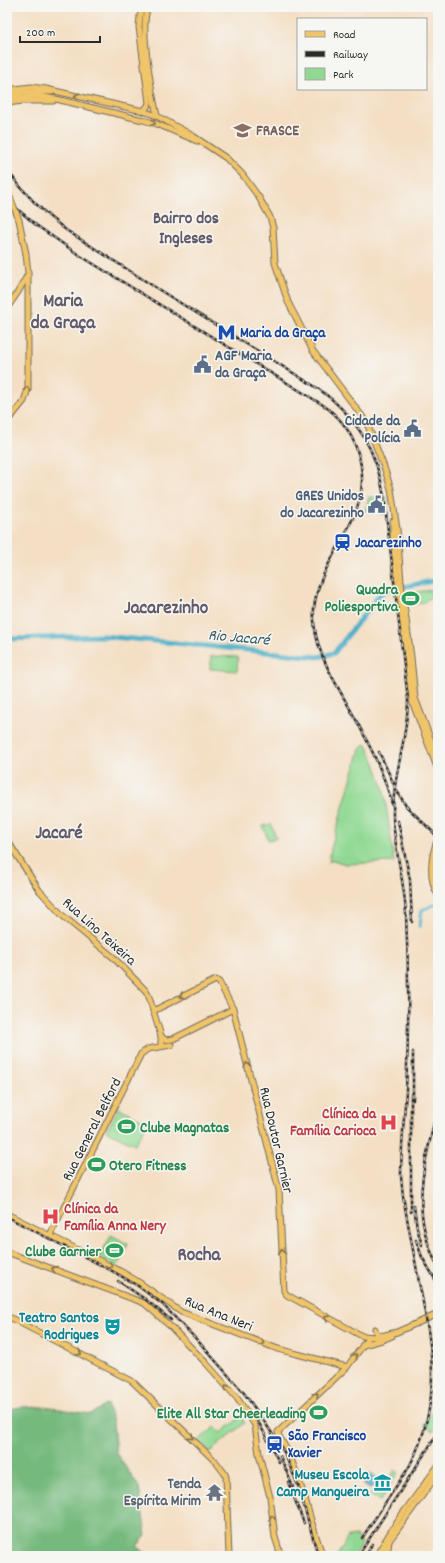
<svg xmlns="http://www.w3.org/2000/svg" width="445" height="1563" viewBox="0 0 445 1563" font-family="Dekko,sans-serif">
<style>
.green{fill:#91d993;stroke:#5e825f}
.forest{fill:#74b97d;stroke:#507254}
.water{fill:#49afc8;stroke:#3a6d7a}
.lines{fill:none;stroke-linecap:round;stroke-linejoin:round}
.canal{stroke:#49afc8;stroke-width:3}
.river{stroke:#49afc8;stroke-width:5}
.major-casing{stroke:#716a61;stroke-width:7}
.major{stroke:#f0c469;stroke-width:5}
.rail-casing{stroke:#2b2b2b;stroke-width:2.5}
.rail{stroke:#f6f6f2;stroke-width:1;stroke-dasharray:3;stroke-linecap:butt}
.major-bridge-casing{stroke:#716a61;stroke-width:7;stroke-linecap:butt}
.major-bridge{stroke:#f0c469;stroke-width:5}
.oneway{stroke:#847047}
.labels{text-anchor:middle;stroke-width:3;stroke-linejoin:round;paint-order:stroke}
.education-label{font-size:15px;font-weight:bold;fill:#785e54;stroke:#f6f6f2;text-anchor:start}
.transit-label{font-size:15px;font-weight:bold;fill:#164399;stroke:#f6f6f2;text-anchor:start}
.service-label{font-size:15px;font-weight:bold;fill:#4e5e75;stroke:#f6f6f2;text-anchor:end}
.leisure-label{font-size:15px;font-weight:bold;fill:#27864d;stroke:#f6f6f2;text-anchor:end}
.street-label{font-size:15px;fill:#2b2b2b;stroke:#f6f6f2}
.health-label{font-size:15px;font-weight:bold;fill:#be3a42;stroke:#f6f6f2;text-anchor:end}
.culture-label{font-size:15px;font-weight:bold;fill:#0d838f;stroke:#f6f6f2;text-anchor:end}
.worship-label{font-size:15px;font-weight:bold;fill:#5b616d;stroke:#f6f6f2;text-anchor:end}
.water-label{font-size:16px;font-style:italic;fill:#365962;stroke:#f6f6f2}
.quarter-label{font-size:17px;font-weight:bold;fill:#645b6a;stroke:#f6f6f2}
.district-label{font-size:19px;font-weight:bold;fill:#645b6a;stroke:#f6f6f2}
</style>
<rect width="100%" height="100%" fill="#f6f6f2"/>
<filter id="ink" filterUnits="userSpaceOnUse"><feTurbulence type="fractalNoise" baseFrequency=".025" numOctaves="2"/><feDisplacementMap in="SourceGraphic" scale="8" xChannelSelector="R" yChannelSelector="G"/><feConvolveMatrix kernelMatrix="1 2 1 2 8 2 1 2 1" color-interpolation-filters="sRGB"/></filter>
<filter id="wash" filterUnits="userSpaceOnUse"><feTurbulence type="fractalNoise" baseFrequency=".012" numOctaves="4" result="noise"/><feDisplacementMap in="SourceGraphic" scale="16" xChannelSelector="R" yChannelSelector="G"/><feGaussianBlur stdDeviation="0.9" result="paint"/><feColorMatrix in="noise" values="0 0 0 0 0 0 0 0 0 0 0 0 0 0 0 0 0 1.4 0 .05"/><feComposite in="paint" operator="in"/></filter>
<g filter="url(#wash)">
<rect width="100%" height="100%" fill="#f4dfc4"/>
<g class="green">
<polygon points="369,497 387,497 389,515 365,511"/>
<polygon points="431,590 432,596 423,603 408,605 407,593"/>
<polygon points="211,656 238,657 237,671 210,669"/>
<polygon points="365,744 367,745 375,763 384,790 394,862 345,864 333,860 329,862 331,848 360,749"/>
<polygon points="271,824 276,838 268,840 263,826"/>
<polygon points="119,1108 148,1122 135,1144 106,1131"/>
<polygon points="111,1235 128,1244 117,1267 99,1258"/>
<polygon points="434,1410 438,1412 438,1423 433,1431 424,1425"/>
<polygon points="241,1417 245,1423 210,1452 199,1440 215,1427 221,1433"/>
<polygon points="395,1470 398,1472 380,1501 370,1495 373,1491 379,1494"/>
<polygon points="352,1536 356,1536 361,1541 361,1544 354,1556 337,1556 348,1537"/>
</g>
<path class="forest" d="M 107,1404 L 113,1422 L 116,1453 L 139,1487 L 146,1536 L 137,1546 L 149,1556 L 7,1556 L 7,1410 C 33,1402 64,1410 91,1414 Z"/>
<polygon class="water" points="370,1473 376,1477 374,1481 376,1482 373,1488 371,1486 370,1489 363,1485"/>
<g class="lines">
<polyline class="canal" points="419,926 420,924 422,910 438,903"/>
<polyline class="river" points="7,639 103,636 318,657 334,653 380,594 387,590 438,580"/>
</g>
</g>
<g filter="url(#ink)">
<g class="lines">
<defs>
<g id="major">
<path d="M 148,7 C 139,27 152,93 157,116"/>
<polyline points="7,90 31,87 46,89 143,111 157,116 193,136 226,158 242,174 258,196 270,217 273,228 275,263 288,302 313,351 362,416 368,426 384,467 391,489 397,529 401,582 411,657 415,698 438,759"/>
<polyline points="7,94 25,92 52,92"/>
<polyline points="7,98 37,96 56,99 143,120 157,124 197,141"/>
<polyline points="7,103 23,101 53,101"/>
<polyline points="143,111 147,107 149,103 139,27 140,16 143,7"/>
<polyline points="7,308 18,292 27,276"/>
<polyline points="7,412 14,413"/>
<polyline points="7,417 12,416 24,401 28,389 28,273 26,254"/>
<polyline points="393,521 393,536 396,577 412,701 438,770"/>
<path d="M 438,838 C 431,856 428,878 438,895"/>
<polyline points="7,840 39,890 63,916 113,957 146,991 149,997 161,1036 161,1046"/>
<polyline points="153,1011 216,980 219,982 233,1009 279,1190 284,1291 287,1295 362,1336 377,1337 397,1332 438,1314"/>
<polyline points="161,1036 165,1040 173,1039 233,1009"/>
<polyline points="7,1214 120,1271 140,1283 181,1312 278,1349 347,1367"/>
<polyline points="50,1235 141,1054 148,1049 171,1045"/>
<polyline points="7,1252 144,1303 171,1327 206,1363 237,1398 255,1425 259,1454 270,1497 275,1537 281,1556"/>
<polyline points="7,1316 132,1381 216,1462 225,1474 226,1477 229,1556"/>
<polyline points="375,1329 376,1333 381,1336"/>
<polyline points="363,1345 382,1340 392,1336"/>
<path d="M 323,1556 C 307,1516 302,1473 279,1436 L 278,1432 L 347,1367 L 369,1337"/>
<polyline points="376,1556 398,1520 438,1466"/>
<polyline points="383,1556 387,1545"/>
<polyline points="387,1556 389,1541 438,1474"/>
</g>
</defs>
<use href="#major" class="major-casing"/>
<use href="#major" class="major"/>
<defs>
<g id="rail">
<path d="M 7,170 C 24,193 43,213 66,230 L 161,291 L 319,389 C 357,417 377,450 384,497 L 408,699 C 408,739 392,777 393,816 C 394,850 405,882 406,915 C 409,974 409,1033 406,1091 C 404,1120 401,1148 401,1176 L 403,1196 C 408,1225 414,1254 419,1282 C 433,1351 443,1402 409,1467 L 362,1538"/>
<path d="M 7,200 L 36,225 L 79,255 L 323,405 C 339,416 351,432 357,450 C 380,516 319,551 314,609 C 311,649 337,684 355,718 C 370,746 384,773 392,804"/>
<polyline points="379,752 397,791 406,806 438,837"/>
<polyline points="398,821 410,880 412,922"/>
<polyline points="413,1052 413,1100"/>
<polyline points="411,1094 411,1212"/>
<path d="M 438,1106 C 425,1164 408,1210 438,1267"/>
<polyline points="414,1206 417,1228 422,1245"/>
<polyline points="7,1217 112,1271 138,1286 162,1304 198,1341 244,1393 264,1421 284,1452 299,1488 318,1556"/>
<polyline points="416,1240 422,1257 438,1284"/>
<polyline points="118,1281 145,1299 171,1320"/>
<polyline points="258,1421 279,1462"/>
<polyline points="280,1456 293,1487"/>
<polyline points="288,1482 304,1523"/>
<polyline points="358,1556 438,1433"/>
<polyline points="366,1556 372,1544"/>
</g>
</defs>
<use href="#rail" class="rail-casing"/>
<use href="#rail" class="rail"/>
<defs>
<polyline id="major-bridge" points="7,189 19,220 26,254"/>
</defs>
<use href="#major-bridge" class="major-bridge-casing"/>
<use href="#major-bridge" class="major-bridge"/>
</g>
<defs><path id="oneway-chevron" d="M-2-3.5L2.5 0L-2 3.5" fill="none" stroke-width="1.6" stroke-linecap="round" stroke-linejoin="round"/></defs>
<g class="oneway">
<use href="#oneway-chevron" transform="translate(77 96) rotate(-168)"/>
<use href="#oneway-chevron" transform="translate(153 123) rotate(18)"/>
<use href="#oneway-chevron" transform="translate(27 389) rotate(-81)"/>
<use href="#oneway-chevron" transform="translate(182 996) rotate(153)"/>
<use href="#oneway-chevron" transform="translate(247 1065) rotate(-104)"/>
<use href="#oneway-chevron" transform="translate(282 1252) rotate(-93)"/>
<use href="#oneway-chevron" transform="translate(110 1266) rotate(28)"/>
<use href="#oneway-chevron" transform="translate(54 1269) rotate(-160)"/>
<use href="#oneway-chevron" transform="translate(327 1318) rotate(-151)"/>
<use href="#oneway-chevron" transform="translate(262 1343) rotate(20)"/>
<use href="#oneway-chevron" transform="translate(79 1353) rotate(27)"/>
<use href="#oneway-chevron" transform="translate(355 1356) rotate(-54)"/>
<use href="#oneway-chevron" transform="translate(227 1387) rotate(-131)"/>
<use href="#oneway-chevron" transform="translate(316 1395) rotate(-43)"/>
<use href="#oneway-chevron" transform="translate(191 1437) rotate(45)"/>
<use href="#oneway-chevron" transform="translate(272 1518) rotate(-96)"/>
</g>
</g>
<defs>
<symbol id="university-bare" viewBox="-9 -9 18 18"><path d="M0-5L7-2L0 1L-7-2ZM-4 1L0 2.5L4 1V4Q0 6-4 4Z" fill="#8d6e63" stroke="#f6f6f2" stroke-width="2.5" paint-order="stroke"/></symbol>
<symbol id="metro-bare" viewBox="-9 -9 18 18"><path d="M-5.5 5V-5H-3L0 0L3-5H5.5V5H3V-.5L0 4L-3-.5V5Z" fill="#1a4fb4" stroke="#f6f6f2" stroke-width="2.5" paint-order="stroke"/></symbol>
<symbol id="civic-bare" viewBox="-9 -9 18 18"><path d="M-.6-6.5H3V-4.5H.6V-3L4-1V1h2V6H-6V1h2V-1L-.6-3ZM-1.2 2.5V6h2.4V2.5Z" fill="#5c6f8a" stroke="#f6f6f2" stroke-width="2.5" paint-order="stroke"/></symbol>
<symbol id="station-bare" viewBox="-9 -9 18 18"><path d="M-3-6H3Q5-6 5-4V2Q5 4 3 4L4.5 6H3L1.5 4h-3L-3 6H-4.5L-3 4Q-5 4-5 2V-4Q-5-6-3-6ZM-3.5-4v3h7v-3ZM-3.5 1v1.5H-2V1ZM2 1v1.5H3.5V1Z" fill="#1a4fb4" stroke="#f6f6f2" stroke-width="2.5" paint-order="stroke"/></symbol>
<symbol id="stadium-bare" viewBox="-9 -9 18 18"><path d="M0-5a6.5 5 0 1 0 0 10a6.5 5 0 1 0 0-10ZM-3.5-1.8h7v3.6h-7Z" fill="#2e9e5b" stroke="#f6f6f2" stroke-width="2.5" paint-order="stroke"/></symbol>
<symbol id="hospital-bare" viewBox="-9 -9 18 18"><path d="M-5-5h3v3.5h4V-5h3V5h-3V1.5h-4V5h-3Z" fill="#e0444e" stroke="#f6f6f2" stroke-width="2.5" paint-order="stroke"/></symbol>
<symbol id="theatre-bare" viewBox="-9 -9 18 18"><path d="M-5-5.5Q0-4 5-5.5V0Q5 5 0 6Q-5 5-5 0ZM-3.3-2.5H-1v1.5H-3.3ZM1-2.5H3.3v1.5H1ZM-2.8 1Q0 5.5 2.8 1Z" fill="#0f9aa8" stroke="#f6f6f2" stroke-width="2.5" paint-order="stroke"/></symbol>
<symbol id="museum-bare" viewBox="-9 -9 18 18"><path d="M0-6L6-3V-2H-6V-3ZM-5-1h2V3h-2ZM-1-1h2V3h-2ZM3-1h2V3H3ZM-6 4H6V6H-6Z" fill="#0f9aa8" stroke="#f6f6f2" stroke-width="2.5" paint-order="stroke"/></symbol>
<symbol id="temple-bare" viewBox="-9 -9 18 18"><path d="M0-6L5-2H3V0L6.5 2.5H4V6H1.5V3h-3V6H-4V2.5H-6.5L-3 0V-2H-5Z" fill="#6b7280" stroke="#f6f6f2" stroke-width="2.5" paint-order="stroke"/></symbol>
</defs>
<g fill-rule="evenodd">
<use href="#university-bare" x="230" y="118" width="25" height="25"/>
<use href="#metro-bare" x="214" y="320" width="25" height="25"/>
<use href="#civic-bare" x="190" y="352" width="25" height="25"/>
<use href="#civic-bare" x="400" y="416" width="25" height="25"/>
<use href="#civic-bare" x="364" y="492" width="25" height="25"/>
<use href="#station-bare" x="330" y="530" width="25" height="25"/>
<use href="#stadium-bare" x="398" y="586" width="25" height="25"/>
<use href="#hospital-bare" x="376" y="1110" width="25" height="25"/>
<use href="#stadium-bare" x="114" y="1114" width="25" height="25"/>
<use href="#stadium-bare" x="84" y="1152" width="25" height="25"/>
<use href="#hospital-bare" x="38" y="1204" width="25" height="25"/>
<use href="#stadium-bare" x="102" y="1238" width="25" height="25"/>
<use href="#theatre-bare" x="100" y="1314" width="25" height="25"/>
<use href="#stadium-bare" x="306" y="1400" width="25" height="25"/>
<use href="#station-bare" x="262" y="1432" width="25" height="25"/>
<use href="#museum-bare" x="370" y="1470" width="25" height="25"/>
<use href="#temple-bare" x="202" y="1480" width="25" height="25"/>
</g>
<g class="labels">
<g class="education-label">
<text x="256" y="135">FRASCE</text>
</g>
<g class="transit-label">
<text x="240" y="337">Maria da Graça</text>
<text x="355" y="547">Jacarezinho</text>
<text x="288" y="1440">São Francisco<tspan x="288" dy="17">Xavier</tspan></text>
</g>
<g class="service-label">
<text x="215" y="360" text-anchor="start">AGF Maria<tspan x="215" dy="17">da Graça</tspan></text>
<text x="400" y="425">Cidade da<tspan x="400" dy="17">Polícia</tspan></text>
<text x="364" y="500">GRES Unidos<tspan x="364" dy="17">do Jacarezinho</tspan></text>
</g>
<g class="leisure-label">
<text x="398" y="594">Quadra<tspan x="398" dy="17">Poliesportiva</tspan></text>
<text x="140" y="1132" text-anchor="start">Clube Magnatas</text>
<text x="109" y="1170" text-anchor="start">Otero Fitness</text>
<text x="101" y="1256">Clube Garnier</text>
<text x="306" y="1418">Elite All Star Cheerleading</text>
</g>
<g class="street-label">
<text transform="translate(100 931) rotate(42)" y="5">Rua Lino Teixeira</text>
<text transform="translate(91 1129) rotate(-63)" y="5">Rua General Belford</text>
<text transform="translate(277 1140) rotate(77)" y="5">Rua Doutor Garnier</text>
<text transform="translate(219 1313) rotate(22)" y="5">Rua Ana Neri</text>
</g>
<g class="health-label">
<text x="376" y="1118">Clínica da<tspan x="376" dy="17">Família Carioca</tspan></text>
<text x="64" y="1213" text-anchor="start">Clínica da<tspan x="64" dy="17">Família Anna Nery</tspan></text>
</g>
<g class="culture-label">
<text x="99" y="1322">Teatro Santos<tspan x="99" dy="17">Rodrigues</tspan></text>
<text x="369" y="1479">Museu Escola<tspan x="369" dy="17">Camp Mangueira</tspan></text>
</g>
<g class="worship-label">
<text x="201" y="1488">Tenda<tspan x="201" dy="17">Espírita Mirim</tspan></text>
</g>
<g class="water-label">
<text transform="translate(239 636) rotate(5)" y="6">Rio Jacaré</text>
</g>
<g class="quarter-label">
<text x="186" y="223">Bairro dos<tspan x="186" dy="20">Ingleses</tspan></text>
</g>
<g class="district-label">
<text x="63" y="306">Maria<tspan x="63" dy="22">da Graça</tspan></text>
<text x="166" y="613">Jacarezinho</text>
<text x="59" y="838">Jacaré</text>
<text x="199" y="1260">Rocha</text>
</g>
</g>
<rect width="445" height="1563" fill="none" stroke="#f6f6f2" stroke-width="24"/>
<rect x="297" y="18" width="130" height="72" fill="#f6f6f2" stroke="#a5a5a2"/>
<rect x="305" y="31" width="20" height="6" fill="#f0c469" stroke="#a5a5a2"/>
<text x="333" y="38" font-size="12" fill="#2b2b2b">Road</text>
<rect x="305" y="51" width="20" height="6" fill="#2b2b2b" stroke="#a5a5a2"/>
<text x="333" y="58" font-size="12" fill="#2b2b2b">Railway</text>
<rect x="305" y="68" width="20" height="12" fill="#91d993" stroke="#a5a5a2"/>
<text x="333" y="78" font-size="12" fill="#2b2b2b">Park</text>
<path d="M20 36v6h80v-6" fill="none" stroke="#2b2b2b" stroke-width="2"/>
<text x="26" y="36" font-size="12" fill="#2b2b2b" stroke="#f6f6f2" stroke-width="3" paint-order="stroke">200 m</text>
</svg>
